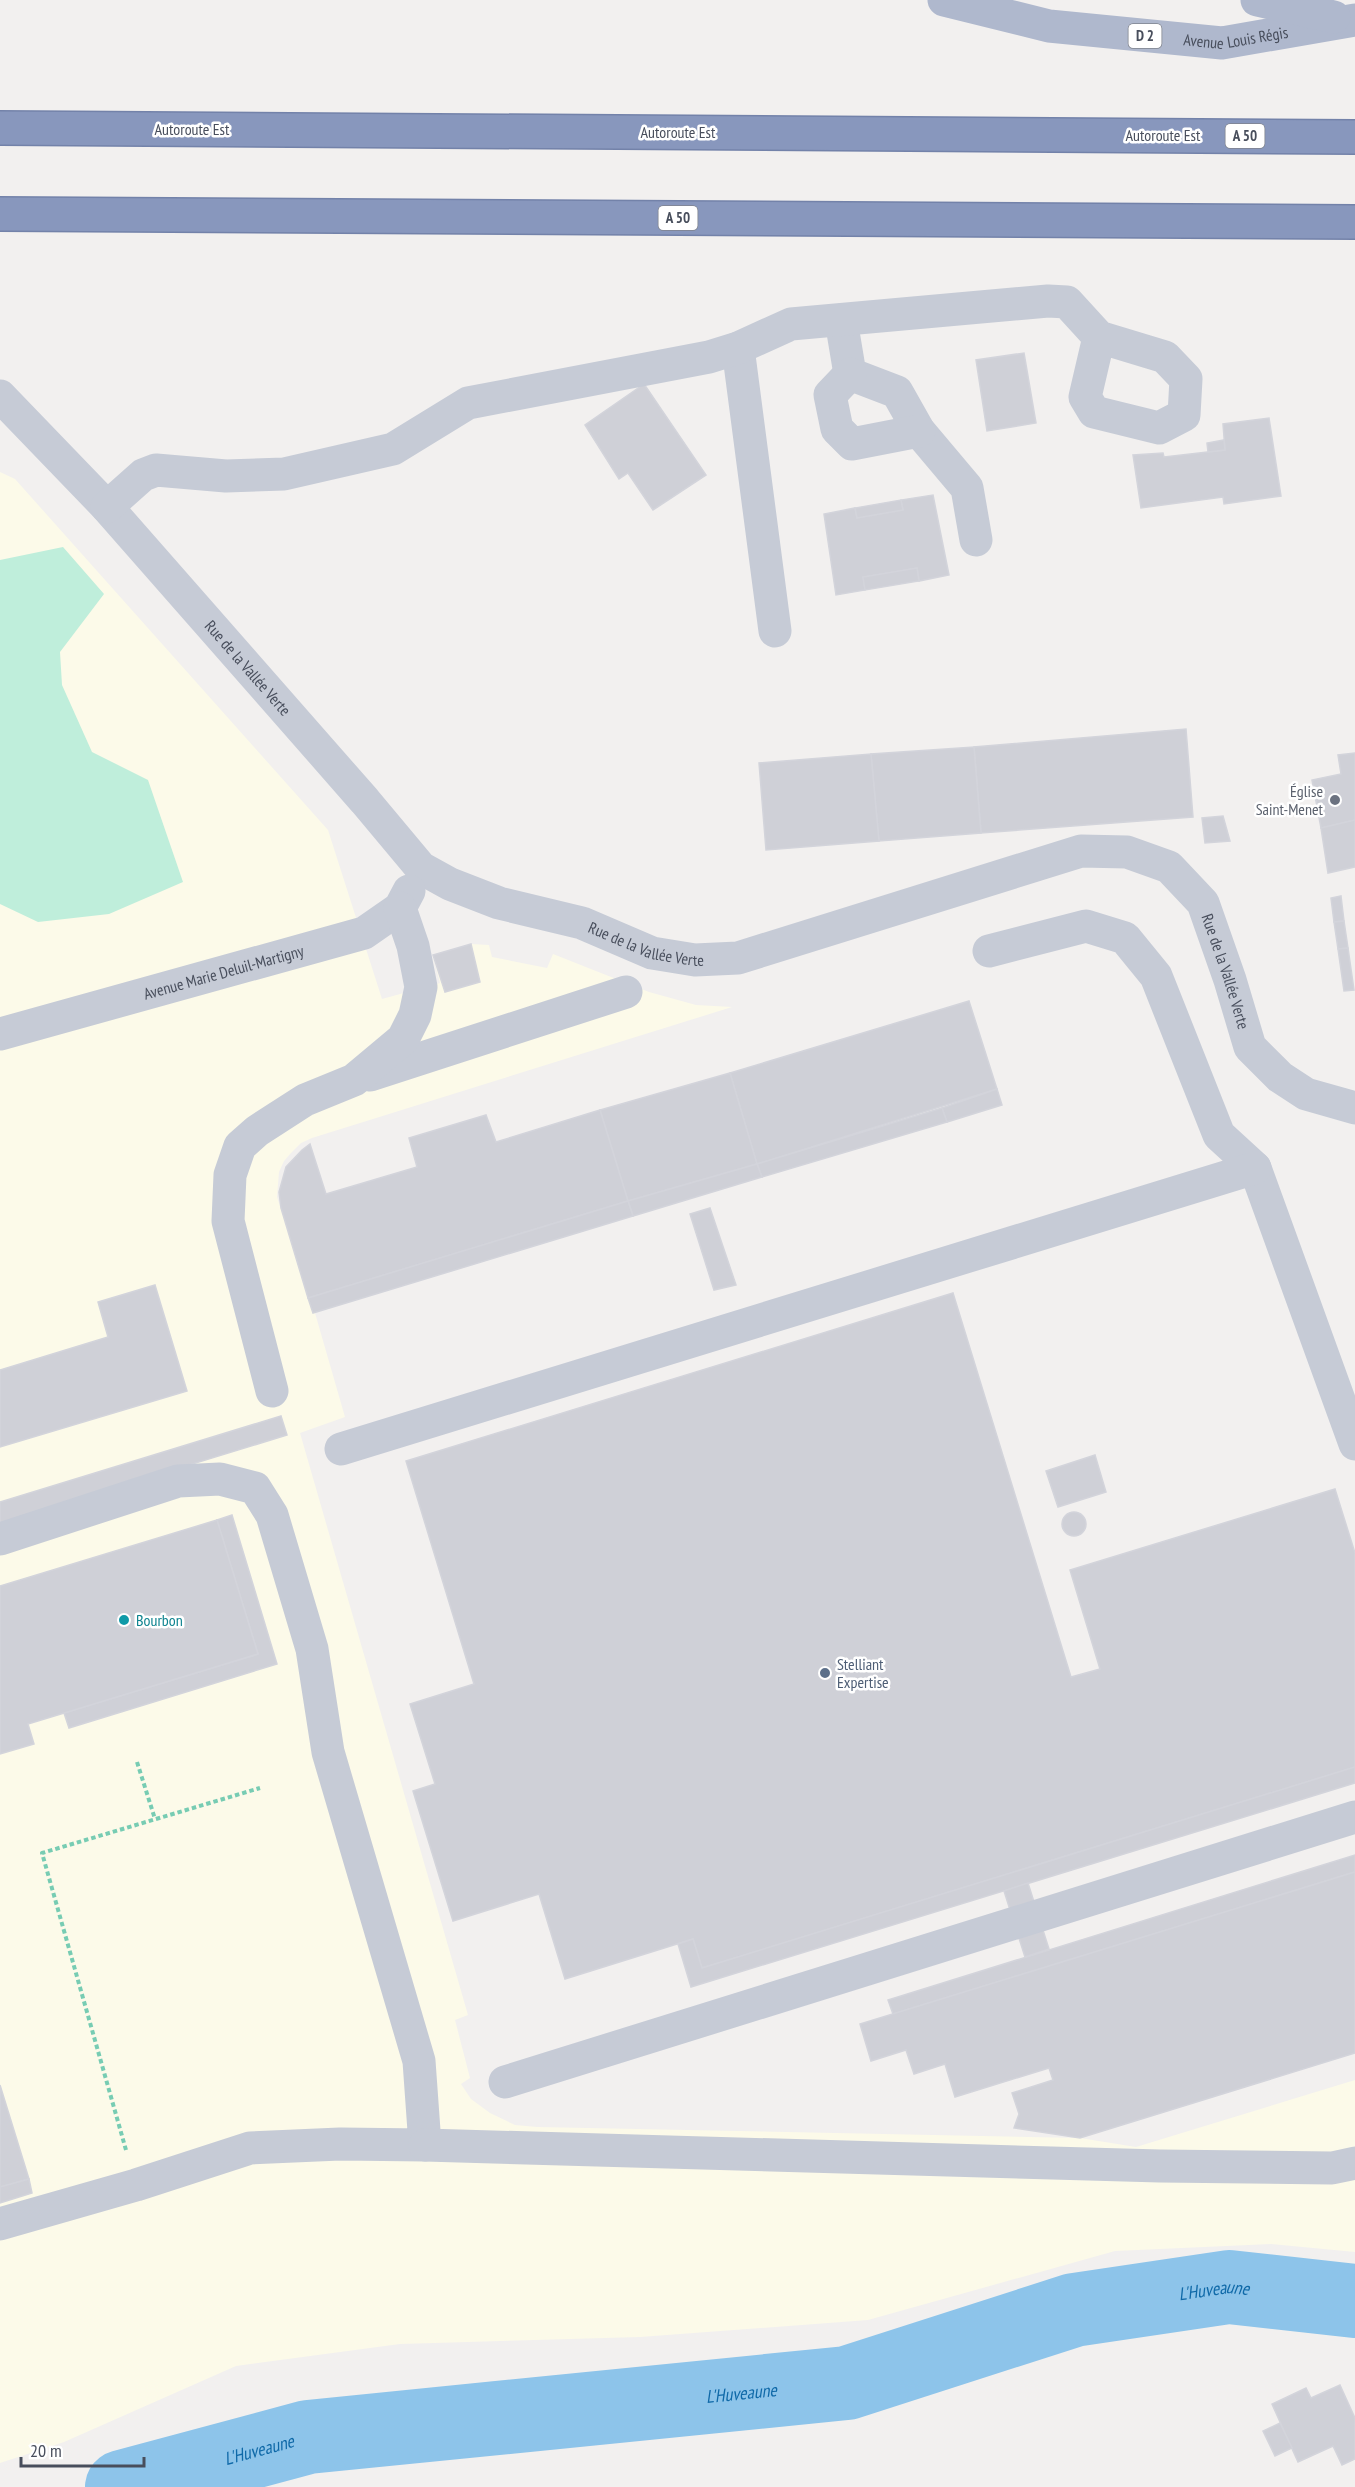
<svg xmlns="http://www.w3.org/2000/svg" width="1355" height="2487" viewBox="0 0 1355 2487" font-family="'PT Sans Narrow',sans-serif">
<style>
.commercial{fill:#fcfae9}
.green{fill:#bfeedb}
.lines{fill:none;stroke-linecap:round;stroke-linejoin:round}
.river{stroke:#8dc4ea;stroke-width:74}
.building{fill:#cfd0d7;stroke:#d3d4db;stroke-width:1.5}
.highway-casing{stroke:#7382a9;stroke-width:36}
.path{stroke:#77ccb3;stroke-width:4;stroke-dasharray:4.5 3;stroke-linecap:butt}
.minor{stroke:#c6cbd6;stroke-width:33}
.major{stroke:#afb8cd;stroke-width:33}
.highway{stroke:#8897bd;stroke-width:33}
.worship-dot{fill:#6b7280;stroke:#fff;stroke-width:2}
.culture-dot{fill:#0f9aa8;stroke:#fff;stroke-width:2}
.service-dot{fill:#5c6f8a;stroke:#fff;stroke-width:2}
.labels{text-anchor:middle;stroke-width:5;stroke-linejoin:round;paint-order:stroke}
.shield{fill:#fff;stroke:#7f838d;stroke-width:1.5}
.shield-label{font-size:15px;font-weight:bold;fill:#484e5c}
.street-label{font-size:16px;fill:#484e5c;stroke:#fff}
.worship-label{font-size:16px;fill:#5b616d;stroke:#fff;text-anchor:end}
.culture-label{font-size:16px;fill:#0d838f;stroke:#fff;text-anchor:start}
.service-label{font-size:16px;fill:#4e5e75;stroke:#fff;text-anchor:start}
.water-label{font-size:18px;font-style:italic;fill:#0f69a8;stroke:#fff}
</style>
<rect width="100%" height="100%" fill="#f2f0ef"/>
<polygon class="commercial" points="0,472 15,479 328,830 382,999 440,983 433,955 471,944 489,945 492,957 547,968 553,954 649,992 696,1005 732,1007 312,1138 301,1143 291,1153 284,1161 279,1172 277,1197 315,1313 345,1417 300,1433 468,2015 455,2020 470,2078 461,2084 471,2099 490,2113 515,2125 537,2127 1080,2138 1136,2147 1355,2080 1355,2252 1271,2244 1115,2251 868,2320 640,2337 400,2344 236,2366 64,2442 0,2463"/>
<polygon class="green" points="63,547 104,594 60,652 62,685 92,752 148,780 183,882 109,914 38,922 0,904 0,560"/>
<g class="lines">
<path class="river" id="s1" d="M 122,2487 L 308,2437 L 847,2383 L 1074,2310 L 1229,2287 L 1355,2301"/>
</g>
<g class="building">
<polygon points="1024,353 1036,423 987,431 976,360"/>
<polygon points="644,384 706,475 653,510 628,473 619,479 585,425"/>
<polygon points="1269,418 1281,496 1224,504 1223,497 1141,508 1133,455 1163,453 1164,457 1225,450 1223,424"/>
<polygon points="1224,440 1225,450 1208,452 1207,443"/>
<polygon points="933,495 949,575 919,581 917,568 863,577 865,590 836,595 824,514 855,508 857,518 903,510 901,500"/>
<polygon points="901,500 903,510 857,518 855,508"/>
<polygon points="917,568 919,581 865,590 863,577"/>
<polygon points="1186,729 1193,817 981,833 974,747"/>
<polygon points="974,747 981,833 879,841 871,754"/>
<polygon points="1355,753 1355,820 1321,828 1312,780 1341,774 1338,755"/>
<polygon points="871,754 879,841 766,850 759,763"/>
<polygon points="1223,816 1230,841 1205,843 1202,818"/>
<polygon points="1355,820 1355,867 1328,873 1321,828"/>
<polygon points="1341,896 1344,921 1334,922 1331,898"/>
<polygon points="1344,921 1348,948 1338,949 1334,922"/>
<polygon points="471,944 480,982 445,992 433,955"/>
<polygon points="1348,948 1354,990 1344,991 1338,949"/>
<polygon points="969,1001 997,1089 757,1164 730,1073"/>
<polygon points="730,1073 757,1164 628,1201 600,1110"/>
<polygon points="997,1089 1002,1105 947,1122 942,1108"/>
<polygon points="942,1108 947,1122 762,1177 757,1164"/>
<polygon points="600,1110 628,1201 308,1298 281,1208 279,1192 286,1167 302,1150 310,1144 326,1194 417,1167 409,1138 486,1115 496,1142"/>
<polygon points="757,1164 762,1177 633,1216 628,1201"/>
<polygon points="628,1201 633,1216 313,1313 308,1298"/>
<polygon points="710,1208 736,1285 714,1290 690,1214"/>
<polygon points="155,1285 187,1391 0,1447 0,1370 108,1337 98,1302"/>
<polygon points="953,1293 1071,1677 1100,1669 1070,1570 1335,1489 1355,1553 1355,1767 702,1968 693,1939 565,1979 539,1894 453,1921 413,1791 435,1784 410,1704 474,1684 406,1461"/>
<polygon points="281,1416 287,1435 0,1523 0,1502"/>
<polygon points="1095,1455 1106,1492 1058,1507 1046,1471"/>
<circle cx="1074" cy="1524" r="12"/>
<polygon points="232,1515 277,1664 69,1728 64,1713 258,1654 217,1520"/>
<polygon points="217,1520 258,1654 28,1724 34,1744 0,1754 0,1586"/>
<polygon points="1355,1767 1355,1783 691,1987 678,1944 693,1939 702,1968"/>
<polygon points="1355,1855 1355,1872 893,2014 888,2000"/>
<polygon points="1355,1872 1355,2053 1080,2138 1014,2128 1019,2114 1012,2093 1053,2080 1049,2068 955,2097 945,2064 914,2074 906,2050 871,2061 860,2024"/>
<polygon points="1028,1883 1049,1949 1025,1957 1004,1891"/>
<polygon points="0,2085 29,2179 0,2187"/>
<polygon points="29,2179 32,2193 0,2203 0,2187"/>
<polygon points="1340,2385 1355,2418 1355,2459 1342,2465 1333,2446 1298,2462 1272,2404 1306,2388 1311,2398"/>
<polygon points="1280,2423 1292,2448 1275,2456 1263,2431"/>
</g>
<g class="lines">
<defs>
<g id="highway">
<polyline points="0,128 1355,137"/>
<polyline points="0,214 1355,222"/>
</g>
</defs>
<use href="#highway" class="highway-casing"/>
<g class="path">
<polyline points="137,1762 155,1819"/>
<polyline points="126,2150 42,1853 260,1788"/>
</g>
<g class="minor">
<polyline points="841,320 850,374 897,392 919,431 967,488 976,540"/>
<polyline points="738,348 775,631"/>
<polyline points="850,374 830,395 837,429 852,444 919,431"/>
<path id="s2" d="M 0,396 L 107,507 L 365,801 L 421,868 L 450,884 L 499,903 L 582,923 L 652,953 L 695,960 L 738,958 L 1081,851 L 1127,852 L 1169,867 L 1203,903 L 1230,980 L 1250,1047 L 1280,1077 L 1306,1094 L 1355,1108"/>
<polyline points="107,507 143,475 156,470 226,476 284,474 393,449 468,403 709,357 738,348 791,324 1048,301 1067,302 1099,337 1165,357 1186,379 1184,415 1159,428 1094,412 1085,397 1099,337"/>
<polyline points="989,951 1086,926 1125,938 1156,976 1219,1135 1255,1168 1355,1444"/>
<path id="s3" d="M 0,1034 L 364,933 L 400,908 L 409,891"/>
<polyline points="370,1075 626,992"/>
<polyline points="272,1391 228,1221 230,1175 240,1146 257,1131 305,1100 354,1080 403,1039 415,1015 421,987 413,946 400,908"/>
<polyline points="341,1449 1255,1168"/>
<polyline points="0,1539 178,1481 220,1479 255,1488 272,1515 312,1649 328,1752 419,2061 425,2145 340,2144 250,2148 136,2185 0,2224"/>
<polyline points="505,2082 1355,1817"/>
<polyline points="425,2145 1160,2166 1332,2168 1355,2163"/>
</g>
<g class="major">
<path id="s4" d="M 944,0 L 1049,26 L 1222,43 L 1355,20"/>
<polyline points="1257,0 1334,17"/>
</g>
<use href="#highway" class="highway"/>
</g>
<circle class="worship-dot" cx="1335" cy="800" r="6"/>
<circle class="culture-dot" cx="124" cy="1620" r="6"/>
<circle class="service-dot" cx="825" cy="1673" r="6"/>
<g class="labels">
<g class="shield">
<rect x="1128.5" y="24" width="33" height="24" rx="4.5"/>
<rect x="1225.5" y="124" width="39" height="24" rx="4.5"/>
<rect x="658.5" y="206" width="39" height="24" rx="4.5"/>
</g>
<g class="shield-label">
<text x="1145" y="41">D 2</text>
<text x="1245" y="141">A 50</text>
<text x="678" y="223">A 50</text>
</g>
<g class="street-label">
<text dy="6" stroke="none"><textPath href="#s4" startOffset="296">Avenue Louis Régis</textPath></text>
<text x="192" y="135">Autoroute Est</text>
<text x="678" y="138">Autoroute Est</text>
<text x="1163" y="141">Autoroute Est</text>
<text dy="6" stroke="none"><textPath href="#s2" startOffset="368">Rue de la Vallée Verte</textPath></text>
<text dy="6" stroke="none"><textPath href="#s2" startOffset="872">Rue de la Vallée Verte</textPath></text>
<text dy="6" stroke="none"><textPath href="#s2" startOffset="1538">Rue de la Vallée Verte</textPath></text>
<text dy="6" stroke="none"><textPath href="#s3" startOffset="232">Avenue Marie Deluil-Martigny</textPath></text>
</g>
<g class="worship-label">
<text x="1323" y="797">Église<tspan x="1323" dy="18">Saint-Menet</tspan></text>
</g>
<g class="culture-label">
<text x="136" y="1626">Bourbon</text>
</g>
<g class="service-label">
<text x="837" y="1670">Stelliant<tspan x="837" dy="18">Expertise</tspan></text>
</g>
<g class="water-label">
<text dy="6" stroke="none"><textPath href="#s1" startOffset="1114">L'Huveaune</textPath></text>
<text dy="6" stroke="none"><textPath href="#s1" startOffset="628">L'Huveaune</textPath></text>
<text dy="6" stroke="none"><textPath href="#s1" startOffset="142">L'Huveaune</textPath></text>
</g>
</g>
<path d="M21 2457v9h123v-9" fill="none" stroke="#484e5c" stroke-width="3"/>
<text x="30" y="2457" font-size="18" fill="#484e5c" stroke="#ffffff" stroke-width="4.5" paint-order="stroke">20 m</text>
</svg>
